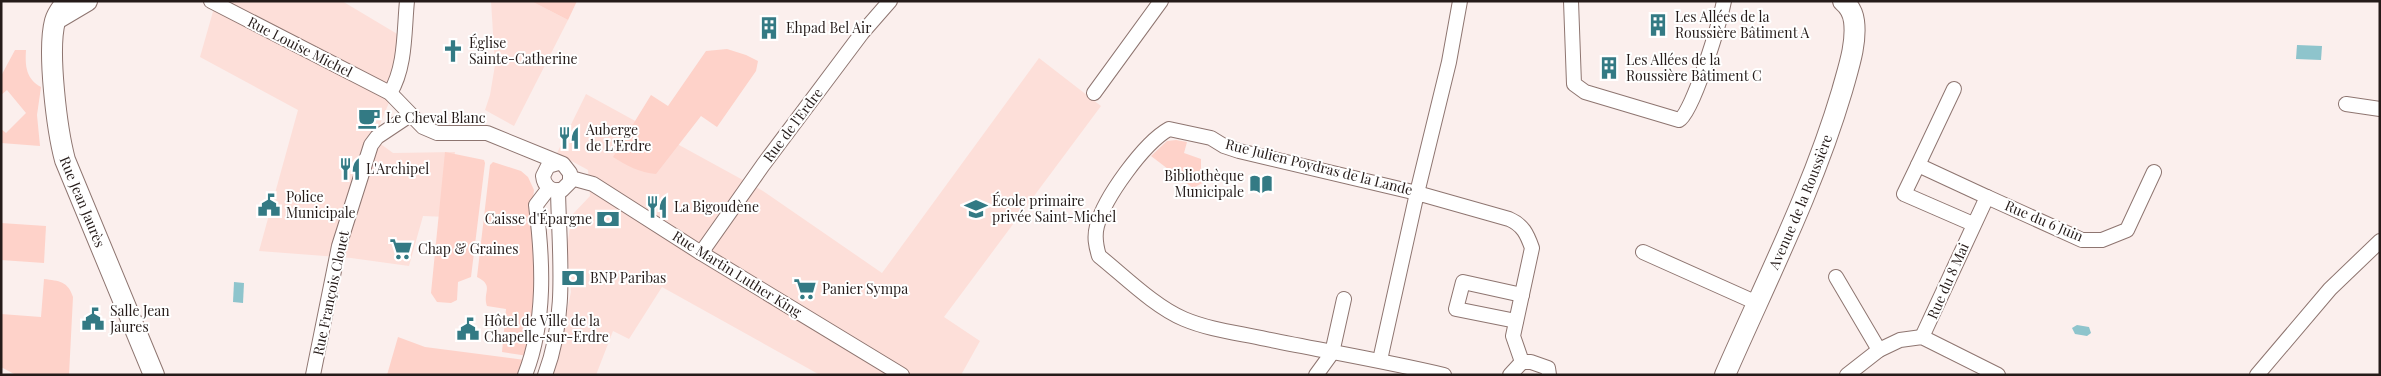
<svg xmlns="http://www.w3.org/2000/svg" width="2381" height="376" viewBox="0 0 2381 376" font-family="'Playfair Display',serif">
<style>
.built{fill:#fddfd9}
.green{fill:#fed2c9}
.water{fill:#8ec4cc}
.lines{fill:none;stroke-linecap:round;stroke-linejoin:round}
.street-casing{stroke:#8e7570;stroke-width:16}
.secondary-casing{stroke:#8e7570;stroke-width:22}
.street{stroke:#fff;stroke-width:14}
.secondary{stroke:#fff;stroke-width:20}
.labels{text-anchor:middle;stroke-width:4;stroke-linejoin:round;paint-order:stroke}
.poi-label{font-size:14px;fill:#251b19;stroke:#fff;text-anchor:start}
.street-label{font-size:14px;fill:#251b19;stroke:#fff}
</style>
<rect width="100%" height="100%" fill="#fbefed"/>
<g class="built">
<polygon points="216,1 342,1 404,38 390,100 374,139 393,153 455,152 447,217 423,216 409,266 351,258 259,251 298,110 200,57"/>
<polygon points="491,1 531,1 568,20 514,126 485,110 490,95 495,65"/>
<polygon points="1039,58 1101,106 944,317 980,341 961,375 820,375 662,287 629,339 613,331 596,375 550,375 559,346 571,292 567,247 572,215 590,196 588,170 557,153 586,94 763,191 882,273"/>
</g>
<g class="green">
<polygon points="531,1 577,1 568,20"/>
<path d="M 727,49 L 746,55 L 758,61 L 756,71 L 717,127 L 701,116 L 656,174 C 640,173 626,165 613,157 L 651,95 L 668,106 L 706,51 Z"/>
<path d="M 15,50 L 26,50 C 25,66 26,79 41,87 L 37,115 L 40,146 L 1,143 L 1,129 L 6,133 L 26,113 L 7,90 L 1,95 L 1,76 Z"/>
<polygon points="1176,140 1187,142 1184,153 1201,159 1201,168 1210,179 1193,188 1151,156 1167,141"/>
<polygon points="445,152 484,160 485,163 471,277 458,282 457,300 451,303 437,302 431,293"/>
<path d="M 493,162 L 521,171 L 528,177 L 534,190 L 532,207 L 538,289 L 528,356 L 502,352 L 506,309 L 487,306 C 482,292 495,286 477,277 L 490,165 Z"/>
<polygon points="1,223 46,226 44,263 1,260"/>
<path d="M 44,279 C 59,281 68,281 73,297 L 69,375 L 16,375 L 1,367 L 1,314 L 41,317 Z"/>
<polygon points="398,337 425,347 525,360 519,375 387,375"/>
</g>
<g class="water">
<polygon points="2297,45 2322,46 2321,60 2296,59"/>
<polygon points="234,282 244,283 243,303 233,302"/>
<polygon points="2077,325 2089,327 2091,333 2087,336 2075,334 2072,328"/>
</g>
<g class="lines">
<defs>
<g id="street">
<path d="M 211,1 L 390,93 L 423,127 L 437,133 L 487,133 L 563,164 L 570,173 L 570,182 L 562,190 C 551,192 544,186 543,176 L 548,166 L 558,163"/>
<path d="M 1571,1 L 1574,84 L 1585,92 L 1679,120 C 1693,113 1720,21 1724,1"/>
<path d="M 390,93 C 406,67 404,30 407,1"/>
<polyline points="1094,93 1161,1"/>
<polyline points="2346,104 2380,109"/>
<polyline points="1918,165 1954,89"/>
<polyline points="571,178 593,184 701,253 902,375"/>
<polyline points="1987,197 2082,240 2102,240 2127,230 2154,172"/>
<polyline points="1643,252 1757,303"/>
<polyline points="701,253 763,165 862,33 890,1"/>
<polyline points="1836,277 1879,350"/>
<polyline points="1516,321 1456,309 1463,282 1522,295"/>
<polyline points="1922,337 1987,197 1918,165 1904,194 1973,224"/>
<path d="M 1380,360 L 1417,193 L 1509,219 C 1523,225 1527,234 1532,248 L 1513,336 L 1522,362"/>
<polyline points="313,375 339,246 371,145 377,137 410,115"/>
<path d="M 525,375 C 546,321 543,261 536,205 L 549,188"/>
<path d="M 545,375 C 568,315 559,252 558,190"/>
<polyline points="1316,375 1332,353 1344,299"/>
<path d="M 1444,375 C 1385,361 1325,351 1266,339 C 1239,333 1210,330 1184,319 C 1155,307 1124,276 1099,256 C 1096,246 1094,237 1097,226 C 1104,198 1144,143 1169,129 L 1211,138 L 1224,146 L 1239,151 L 1417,193 L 1449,62 L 1460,1"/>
<polyline points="1510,375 1522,362 1531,362 1548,368 1549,375"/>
<polyline points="1847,375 1879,350 1900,340 1922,337 1998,375"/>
<polyline points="2257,375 2330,289 2380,241"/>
</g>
<g id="secondary">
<path id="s1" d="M 67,1 C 62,8 57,13 55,21 C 47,51 57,130 65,160 L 154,375"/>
<polyline points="60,17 87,1"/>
<path id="s2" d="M 1725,375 C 1766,281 1813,189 1842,91 C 1848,69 1857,44 1854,21 C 1853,13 1849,6 1843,1"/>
</g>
</defs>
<use href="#street" class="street-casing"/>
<use href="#secondary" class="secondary-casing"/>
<use href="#street" class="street"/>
<use href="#secondary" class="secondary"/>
</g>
<defs>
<symbol id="building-bare" viewBox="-9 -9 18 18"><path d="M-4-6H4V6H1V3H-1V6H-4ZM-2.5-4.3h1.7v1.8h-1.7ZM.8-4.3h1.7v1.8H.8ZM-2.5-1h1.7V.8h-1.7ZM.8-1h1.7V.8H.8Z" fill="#337a84" stroke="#fff" stroke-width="2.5" paint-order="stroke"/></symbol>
<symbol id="church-bare" viewBox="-9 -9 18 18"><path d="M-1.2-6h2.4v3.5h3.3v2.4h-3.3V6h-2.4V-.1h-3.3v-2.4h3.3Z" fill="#337a84" stroke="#fff" stroke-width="2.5" paint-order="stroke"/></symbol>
<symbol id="cafe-bare" viewBox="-9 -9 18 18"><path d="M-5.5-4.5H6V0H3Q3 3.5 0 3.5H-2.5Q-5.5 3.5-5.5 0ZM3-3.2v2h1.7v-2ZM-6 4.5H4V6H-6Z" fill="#337a84" stroke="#fff" stroke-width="2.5" paint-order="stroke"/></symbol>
<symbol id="restaurant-bare" viewBox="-9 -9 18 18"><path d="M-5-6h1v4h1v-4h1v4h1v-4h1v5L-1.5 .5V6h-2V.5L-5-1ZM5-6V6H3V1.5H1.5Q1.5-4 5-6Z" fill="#337a84" stroke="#fff" stroke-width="2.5" paint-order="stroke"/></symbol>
<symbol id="library-bare" viewBox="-9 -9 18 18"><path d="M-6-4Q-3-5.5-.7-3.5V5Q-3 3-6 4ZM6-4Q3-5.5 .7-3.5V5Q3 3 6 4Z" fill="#337a84" stroke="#fff" stroke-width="2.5" paint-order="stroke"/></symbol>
<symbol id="civic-bare" viewBox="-9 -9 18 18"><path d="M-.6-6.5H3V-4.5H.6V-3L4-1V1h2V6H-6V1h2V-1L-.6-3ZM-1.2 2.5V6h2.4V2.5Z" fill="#337a84" stroke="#fff" stroke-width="2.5" paint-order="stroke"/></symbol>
<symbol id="school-bare" viewBox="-9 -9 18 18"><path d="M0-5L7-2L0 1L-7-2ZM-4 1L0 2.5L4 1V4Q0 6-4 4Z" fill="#337a84" stroke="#fff" stroke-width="2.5" paint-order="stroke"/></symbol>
<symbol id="bank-bare" viewBox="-9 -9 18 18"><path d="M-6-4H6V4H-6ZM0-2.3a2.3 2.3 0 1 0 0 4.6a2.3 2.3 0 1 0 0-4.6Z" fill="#337a84" stroke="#fff" stroke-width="2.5" paint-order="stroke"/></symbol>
<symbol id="supermarket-bare" viewBox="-9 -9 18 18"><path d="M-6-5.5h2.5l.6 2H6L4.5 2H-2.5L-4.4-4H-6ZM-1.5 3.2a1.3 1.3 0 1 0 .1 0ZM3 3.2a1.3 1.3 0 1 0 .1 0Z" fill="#337a84" stroke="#fff" stroke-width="2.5" paint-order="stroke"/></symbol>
</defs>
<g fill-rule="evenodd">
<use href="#building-bare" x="1642" y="9" width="32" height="32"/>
<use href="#building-bare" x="753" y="12" width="32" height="32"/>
<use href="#church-bare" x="437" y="35" width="32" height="32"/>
<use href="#building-bare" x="1593" y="52" width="32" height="32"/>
<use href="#cafe-bare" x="353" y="102" width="32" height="32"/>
<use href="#restaurant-bare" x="553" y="122" width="32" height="32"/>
<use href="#restaurant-bare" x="334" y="153" width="32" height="32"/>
<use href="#library-bare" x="1245" y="168" width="32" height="32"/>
<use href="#civic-bare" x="253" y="189" width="32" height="32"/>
<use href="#restaurant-bare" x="641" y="191" width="32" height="32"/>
<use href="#school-bare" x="960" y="193" width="32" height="32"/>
<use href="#bank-bare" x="592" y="203" width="32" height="32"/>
<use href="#supermarket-bare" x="385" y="233" width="32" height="32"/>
<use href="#bank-bare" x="557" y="262" width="32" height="32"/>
<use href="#supermarket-bare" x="789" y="273" width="32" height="32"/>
<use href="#civic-bare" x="77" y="303" width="32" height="32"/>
<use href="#civic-bare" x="452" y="313" width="32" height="32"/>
</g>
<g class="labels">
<g class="poi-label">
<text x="1675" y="22">Les Allées de la<tspan x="1675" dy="16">Roussière Bâtiment A</tspan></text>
<text x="786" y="33">Ehpad Bel Air</text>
<text x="469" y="48">Église<tspan x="469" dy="16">Sainte-Catherine</tspan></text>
<text x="1626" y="65">Les Allées de la<tspan x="1626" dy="16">Roussière Bâtiment C</tspan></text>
<text x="386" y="123">Le Cheval Blanc</text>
<text x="586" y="135">Auberge<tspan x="586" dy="16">de L'Erdre</tspan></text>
<text x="366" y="174">L'Archipel</text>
<text x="1244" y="181" text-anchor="end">Bibliothèque<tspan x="1244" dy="16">Municipale</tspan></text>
<text x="286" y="202">Police<tspan x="286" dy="16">Municipale</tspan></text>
<text x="992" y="206">École primaire<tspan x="992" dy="16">privée Saint-Michel</tspan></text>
<text x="674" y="212">La Bigoudène</text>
<text x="592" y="224" text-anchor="end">Caisse d'Épargne</text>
<text x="418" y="254">Chap &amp; Graines</text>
<text x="590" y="283">BNP Paribas</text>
<text x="822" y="294">Panier Sympa</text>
<text x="110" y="316">Salle Jean<tspan x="110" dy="16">Jaures</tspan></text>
<text x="484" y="326">Hôtel de Ville de la<tspan x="484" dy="16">Chapelle-sur-Erdre</tspan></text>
</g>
<g class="street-label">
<text transform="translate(300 47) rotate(27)" y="5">Rue Louise Michel</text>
<text transform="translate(793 125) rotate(-53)" y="5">Rue de l'Erdre</text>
<text transform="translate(1319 167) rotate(14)" y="5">Rue Julien Poydras de la Lande</text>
<text dy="5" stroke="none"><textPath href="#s1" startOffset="209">Rue Jean Jaurès</textPath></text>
<text dy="5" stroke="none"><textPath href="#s2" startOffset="189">Avenue de la Roussière</textPath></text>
<text transform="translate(2044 221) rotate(23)" y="5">Rue du 6 Juin</text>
<text transform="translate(737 274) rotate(32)" y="5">Rue Martin Luther King</text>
<text transform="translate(1948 281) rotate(-66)" y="5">Rue du 8 Mai</text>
<text transform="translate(331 293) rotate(-78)" y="5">Rue François Clouet</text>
</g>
</g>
<rect width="2381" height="376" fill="none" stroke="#251b19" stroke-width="5"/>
</svg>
